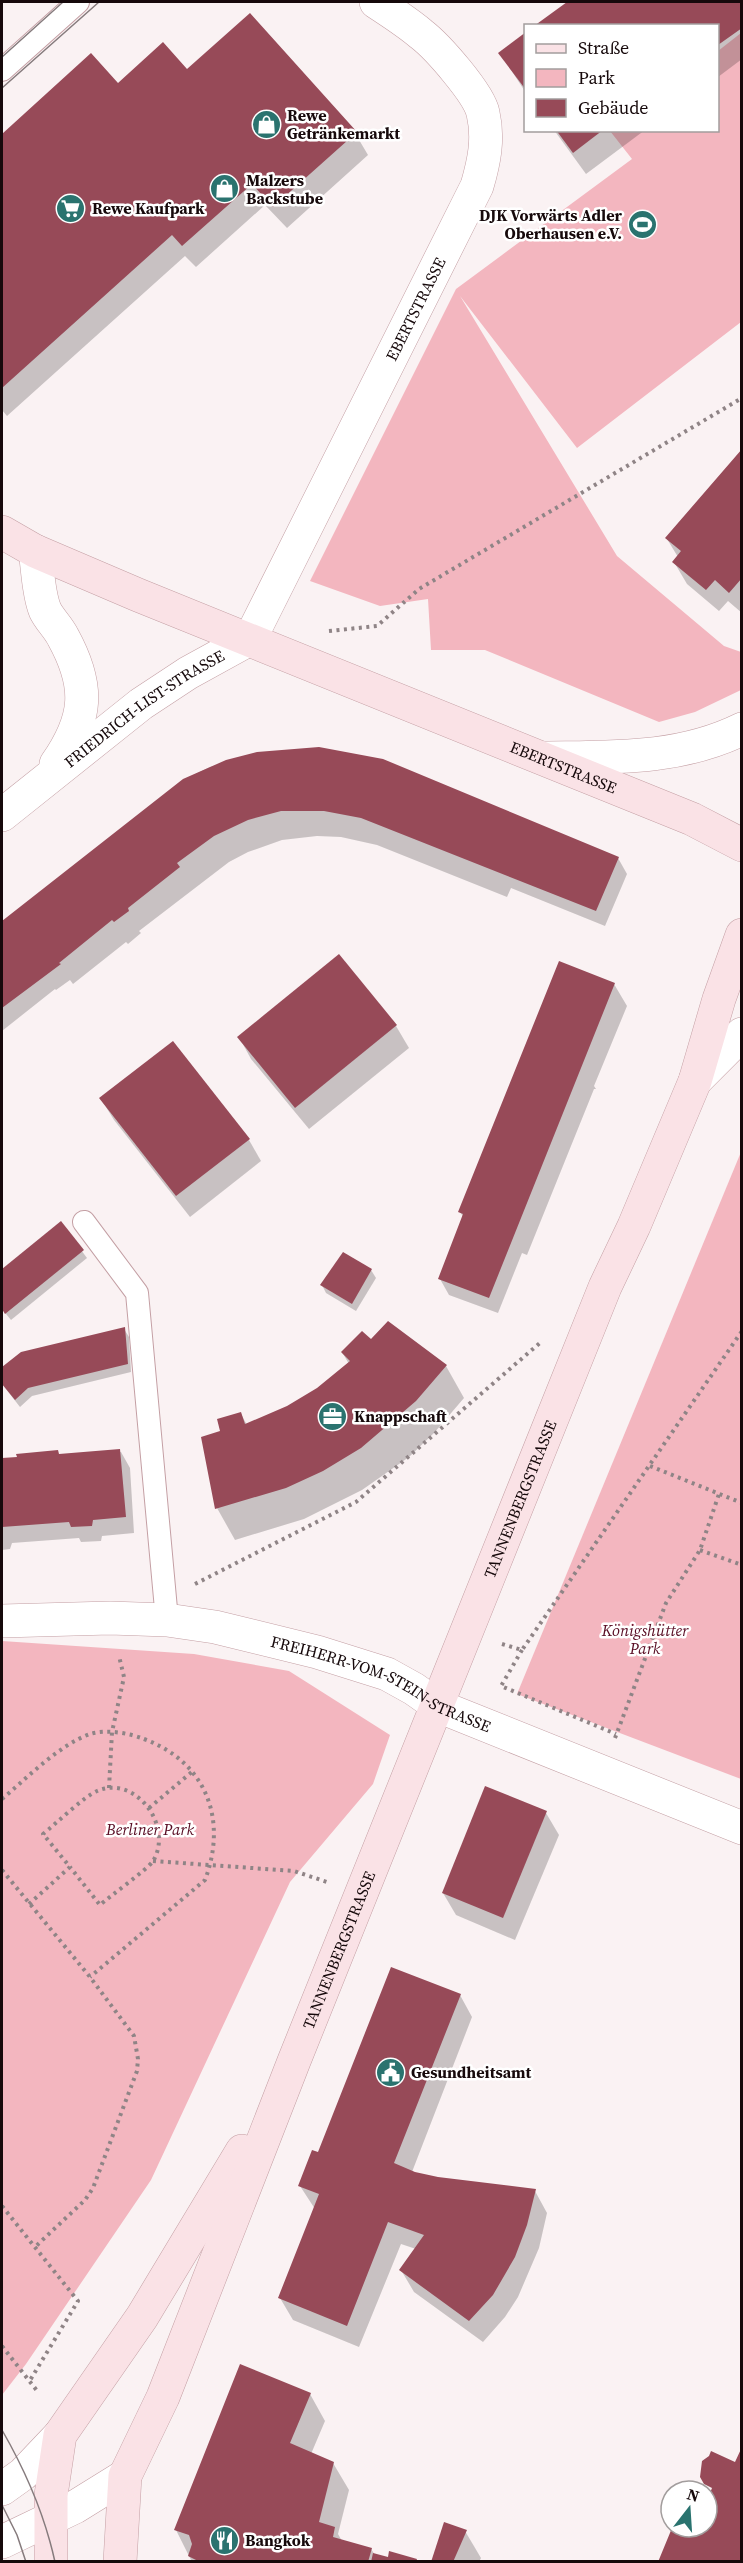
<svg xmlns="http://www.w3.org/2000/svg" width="743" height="2563" viewBox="0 0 743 2563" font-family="'Source Serif 4',serif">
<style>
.green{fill:#f3b6bf}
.shadow{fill:#0003}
.building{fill:#974a58}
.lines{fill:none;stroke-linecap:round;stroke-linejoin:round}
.service-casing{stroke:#c49fa4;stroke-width:24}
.minor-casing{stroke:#c49fa4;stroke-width:34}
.tertiary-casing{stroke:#c49fa4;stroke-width:34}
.secondary-casing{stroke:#c49fa4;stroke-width:34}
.path{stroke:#8f8486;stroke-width:4;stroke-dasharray:3 4.5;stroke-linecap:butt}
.service{stroke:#fff;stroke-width:22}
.minor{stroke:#fff;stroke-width:33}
.tertiary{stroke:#fff;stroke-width:33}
.secondary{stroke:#fae2e6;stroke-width:33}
.tram{stroke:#867b7d;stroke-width:1.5}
.labels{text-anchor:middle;stroke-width:5;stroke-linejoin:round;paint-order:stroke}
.poi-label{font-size:16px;font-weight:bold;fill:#16090b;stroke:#fff;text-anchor:start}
.street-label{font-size:16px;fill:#16090b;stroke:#fff}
.park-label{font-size:16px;font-style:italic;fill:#580c23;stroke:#fff}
</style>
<rect width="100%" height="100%" fill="#faf2f3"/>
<g class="green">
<polygon points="741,33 741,322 577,448 460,296 617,556 724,646 741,652 741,690 695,712 659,722 485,650 431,650 428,599 380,606 310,581 456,289 632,159 610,131 718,130 718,51"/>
<polygon points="741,1152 741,1779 517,1694"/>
<polygon points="2,1641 194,1654 289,1671 390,1735 373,1784 290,1882 151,2180 26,2364 2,2395"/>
</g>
<g class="shadow">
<polygon points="570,2 742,2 742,59 718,77 718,26 537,26"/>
<polygon points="526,34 526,93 500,53"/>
<polygon points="91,55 118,85 187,71 355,133 368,155 287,228 265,205 196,267 185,256 7,416 2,410 2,136"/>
<polygon points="554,130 645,130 586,174"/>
<polygon points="742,451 742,613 728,601 719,611 687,584 674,562 678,557 667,539"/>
<polygon points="257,753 618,858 627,874 605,926 511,888 507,897 377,845 341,837 317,836 282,840 248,852 229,862 139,931 141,933 128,944 126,942 73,984 70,980 56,990 55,989 2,1031 2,923 183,780 210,767"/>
<polygon points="339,956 396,1026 409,1048 309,1129 251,1059 239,1037"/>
<polygon points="614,984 627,1006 594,1086 596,1089 594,1089 527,1255 522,1253 498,1313 449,1295 440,1279 464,1218 460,1212"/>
<polygon points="101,1099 249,1140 261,1161 190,1217 114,1120"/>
<polygon points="61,1223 87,1258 11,1320 2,1309 2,1271"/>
<polygon points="371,1270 376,1278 356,1311 326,1293 322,1285"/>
<polygon points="388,1323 446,1366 464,1398 434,1433 409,1457 362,1490 304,1519 235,1540 217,1508 222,1432 241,1414 247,1425 288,1407 318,1389 349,1364 342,1352 371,1342"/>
<polygon points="124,1329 129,1337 131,1372 32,1396 20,1407 2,1384 2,1369 22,1353"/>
<polygon points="121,1452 130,1468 134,1533 102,1536 101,1541 81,1542 79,1538 12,1543 10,1549 2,1550 2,1460"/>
<polygon points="546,1813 559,1835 515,1940 456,1915 443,1893"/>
<polygon points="460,1995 472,2017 412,2172 437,2178 535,2191 547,2213 539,2248 518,2297 505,2317 483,2342 414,2292 401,2270 416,2249 401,2244 359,2347 293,2320 280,2298 315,2209 300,2186 319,2154"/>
<polygon points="310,2394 325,2421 311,2454 333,2463 349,2490 338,2534 342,2541 371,2549 375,2555 389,2559 417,2562 192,2562 176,2530"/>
<polygon points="465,2531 481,2558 479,2562 433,2562"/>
</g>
<g class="building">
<polygon points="567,2 742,2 742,28 718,45 718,26 534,26"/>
<polygon points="250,13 357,132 273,207 252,184 182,246 172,235 2,388 2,134 91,53 118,83 163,42 187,69"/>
<polygon points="526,32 526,90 498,53"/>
<polygon points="556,130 603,130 573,153"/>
<polygon points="742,449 742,578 729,593 715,580 706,590 672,562 681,551 665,538"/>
<polygon points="319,747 383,759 619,857 596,911 361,818 324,811 281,811 248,820 214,836 177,863 180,867 128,908 129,911 114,922 112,920 59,963 61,964 2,1008 2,921 183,779 226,760 257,752"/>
<polygon points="339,954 397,1025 295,1108 237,1037"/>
<polygon points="559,961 615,983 489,1298 438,1279 463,1214 458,1212"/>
<polygon points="173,1041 250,1139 176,1196 99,1098"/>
<polygon points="61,1221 84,1250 5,1314 2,1309 2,1269"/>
<polygon points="343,1252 372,1269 352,1304 320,1285"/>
<polygon points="388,1321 447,1365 416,1401 361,1448 323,1471 286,1488 215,1509 201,1437 220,1431 217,1419 241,1412 245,1424 287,1406 317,1388 350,1361 341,1352 362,1331 371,1339"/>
<polygon points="125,1327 128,1364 28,1388 15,1400 2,1384 2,1367 21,1352"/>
<polygon points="120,1449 126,1517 93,1520 92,1526 71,1527 69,1522 2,1527 2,1458 17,1457 16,1454 58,1450 59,1454"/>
<polygon points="485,1786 547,1811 503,1918 442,1893"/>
<polygon points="391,1967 461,1994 394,2163 415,2172 438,2177 536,2189 527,2225 515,2257 493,2295 469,2321 399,2270 424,2235 388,2222 347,2326 278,2298 319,2194 298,2186 312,2150 318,2152"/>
<polygon points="240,2364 311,2393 290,2443 334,2462 319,2522 335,2527 333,2537 372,2548 368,2562 200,2562 188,2556 192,2544 189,2535 174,2530"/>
<polygon points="742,2447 742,2562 658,2562 672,2528 691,2536 695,2527 707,2527 707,2501 712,2488 704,2484 700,2477 702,2461 709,2456 711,2451 735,2462"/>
<polygon points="444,2522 467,2530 453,2562 431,2562"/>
<polygon points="389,2551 417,2559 416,2562 371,2562 373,2553 388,2557"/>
</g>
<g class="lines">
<defs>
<g id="service">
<polyline points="2,70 78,2"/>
<polyline points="84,1222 137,1293 167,1620"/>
</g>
<g id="minor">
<path d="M 35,551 C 38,569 38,593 45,610 C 49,619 58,627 63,637 C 90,686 88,718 56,764"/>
<path id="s1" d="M 2,815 L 141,704 L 188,673 L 250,639 L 477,186 C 484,162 489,139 483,113 C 479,94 438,47 421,34 C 407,22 391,12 376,2"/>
<path id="s2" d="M 2,1621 L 110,1618 L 167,1620 L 215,1627 L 317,1652 L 387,1674 L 414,1689 L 438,1706 L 742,1828"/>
<polyline points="2,2489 23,2474 60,2435"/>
<polyline points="2,2542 75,2507 125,2476"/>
</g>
<g id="tertiary">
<path d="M 544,758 C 612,757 679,760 742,729"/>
<polyline points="695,1081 742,1034"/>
</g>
<g id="secondary">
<path id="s3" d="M 2,532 L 35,551 L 138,595 L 692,819 L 742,845"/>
<polyline points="51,2562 51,2495 60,2435 142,2317 242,2151"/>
<path id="s4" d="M 120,2562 L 125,2476 L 163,2397 L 294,2061 L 605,1287 L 634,1226 L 695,1081 L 719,999 L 742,935"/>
</g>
</defs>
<use href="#service" class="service-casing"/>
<use href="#minor" class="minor-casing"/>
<use href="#tertiary" class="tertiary-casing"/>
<use href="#secondary" class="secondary-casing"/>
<g class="path">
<polyline points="329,631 377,626 419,589 742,398"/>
<polyline points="650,1466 742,1503"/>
<polyline points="700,1550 742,1565"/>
<polyline points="195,1584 356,1502 541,1342"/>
<polyline points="502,1644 522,1650 742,1331"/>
<polyline points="522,1650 501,1686 616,1734"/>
<polyline points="615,1738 666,1603 700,1550 719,1494"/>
<polyline points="109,1788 112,1732 124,1677 119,1656"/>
<path d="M 2,1799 C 27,1778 59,1745 90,1734 C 106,1729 129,1733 144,1739 C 206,1762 228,1819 205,1880 L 90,1977"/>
<polyline points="149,1808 193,1771"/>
<polyline points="153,1861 294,1871 327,1882"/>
<polyline points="2,1870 90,1977 134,2036 138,2059 137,2071 93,2188 85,2200 35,2247"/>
<path d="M 29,1904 L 70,1867 L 43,1834 C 57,1823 82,1798 97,1791 C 136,1774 174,1827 153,1861 C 148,1869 110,1896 100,1905 L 70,1867"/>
<polyline points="2,2206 78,2301 29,2382"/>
<polyline points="2,2346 38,2392"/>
</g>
<use href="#service" class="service"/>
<use href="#minor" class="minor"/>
<use href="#tertiary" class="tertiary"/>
<use href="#secondary" class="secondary"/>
<g class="tram">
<polyline points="2,57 63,2"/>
<polyline points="2,88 99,2"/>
<path d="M 2,2430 C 25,2470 45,2516 55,2562"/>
<polyline points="2,2505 17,2535 26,2562"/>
</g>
</g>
<defs>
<symbol id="shop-disc" viewBox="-11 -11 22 22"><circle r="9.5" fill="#2a736f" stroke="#fff"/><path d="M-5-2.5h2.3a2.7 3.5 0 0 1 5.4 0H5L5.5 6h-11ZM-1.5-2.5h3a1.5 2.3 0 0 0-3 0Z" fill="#fff"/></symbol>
<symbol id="supermarket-disc" viewBox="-11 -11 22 22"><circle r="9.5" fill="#2a736f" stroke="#fff"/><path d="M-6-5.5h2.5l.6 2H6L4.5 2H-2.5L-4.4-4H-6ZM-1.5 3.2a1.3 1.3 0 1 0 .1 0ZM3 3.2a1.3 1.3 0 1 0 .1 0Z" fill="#fff"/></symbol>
<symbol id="stadium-disc" viewBox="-11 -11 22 22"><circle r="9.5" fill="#2a736f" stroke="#fff"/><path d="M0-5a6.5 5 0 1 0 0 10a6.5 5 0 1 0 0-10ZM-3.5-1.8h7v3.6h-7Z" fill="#fff"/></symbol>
<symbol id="office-disc" viewBox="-11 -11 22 22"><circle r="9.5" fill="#2a736f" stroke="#fff"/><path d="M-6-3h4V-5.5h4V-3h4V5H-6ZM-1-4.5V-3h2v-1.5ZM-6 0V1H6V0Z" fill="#fff"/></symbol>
<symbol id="civic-disc" viewBox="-11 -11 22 22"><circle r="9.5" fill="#2a736f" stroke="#fff"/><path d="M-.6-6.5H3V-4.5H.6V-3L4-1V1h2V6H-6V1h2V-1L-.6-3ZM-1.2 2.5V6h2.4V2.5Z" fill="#fff"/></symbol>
<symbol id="restaurant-disc" viewBox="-11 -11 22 22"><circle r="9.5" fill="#2a736f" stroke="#fff"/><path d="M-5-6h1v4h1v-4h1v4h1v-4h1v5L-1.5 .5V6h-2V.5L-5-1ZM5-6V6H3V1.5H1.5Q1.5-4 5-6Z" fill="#fff"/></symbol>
</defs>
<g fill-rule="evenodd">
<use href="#shop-disc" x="250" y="108" width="33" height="33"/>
<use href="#shop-disc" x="208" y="172" width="33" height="33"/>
<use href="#supermarket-disc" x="54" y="192" width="33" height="33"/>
<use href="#stadium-disc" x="626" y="208" width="33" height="33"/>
<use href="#office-disc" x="316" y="1400" width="33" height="33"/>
<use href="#civic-disc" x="374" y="2056" width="33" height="33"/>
<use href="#restaurant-disc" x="208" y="2524" width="33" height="33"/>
</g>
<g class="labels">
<g class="poi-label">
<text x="287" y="121">Rewe<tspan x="287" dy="18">Getränkemarkt</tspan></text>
<text x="246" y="186">Malzers<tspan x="246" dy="18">Backstube</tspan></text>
<text x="92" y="214">Rewe Kaufpark</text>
<text x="622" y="221" text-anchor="end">DJK Vorwärts Adler<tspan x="622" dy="18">Oberhausen e.V.</tspan></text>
<text x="354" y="1422">Knappschaft</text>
<text x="411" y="2078">Gesundheitsamt</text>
<text x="245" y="2546">Bangkok</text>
</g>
<g class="street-label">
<text dy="6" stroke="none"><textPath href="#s1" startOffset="674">EBERTSTRASSE</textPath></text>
<text dy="6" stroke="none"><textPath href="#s1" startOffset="178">FRIEDRICH-LIST-STRASSE</textPath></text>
<text dy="6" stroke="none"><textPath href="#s3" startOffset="609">EBERTSTRASSE</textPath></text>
<text dy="6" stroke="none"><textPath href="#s4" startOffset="1140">TANNENBERGSTRASSE</textPath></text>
<text dy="6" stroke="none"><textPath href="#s2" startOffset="390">FREIHERR-VOM-STEIN-STRASSE</textPath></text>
<text dy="6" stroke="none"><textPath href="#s4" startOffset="654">TANNENBERGSTRASSE</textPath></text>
</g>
<g class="park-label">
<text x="645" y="1636">Königshütter<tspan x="645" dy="18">Park</tspan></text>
<text x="150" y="1835">Berliner Park</text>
</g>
</g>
<rect width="743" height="2563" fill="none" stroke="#16090b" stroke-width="6"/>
<rect x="524" y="24" width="195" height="108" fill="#ffffff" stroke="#a29d9d" stroke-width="1.5"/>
<rect x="536" y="44" width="30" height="9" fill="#fae2e6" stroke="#a29d9d" stroke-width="1.5"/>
<text x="578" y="54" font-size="18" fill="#16090b">Straße</text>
<rect x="536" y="69" width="30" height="18" fill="#f3b6bf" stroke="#a29d9d" stroke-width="1.5"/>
<text x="578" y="84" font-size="18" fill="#16090b">Park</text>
<rect x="536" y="99" width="30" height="18" fill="#974a58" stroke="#a29d9d" stroke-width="1.5"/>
<text x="578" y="114" font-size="18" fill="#16090b">Gebäude</text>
<g transform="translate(689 2509) rotate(17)"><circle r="28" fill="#ffffff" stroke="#a29d9d" stroke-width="1.5"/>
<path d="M0-4.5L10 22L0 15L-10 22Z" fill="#2a736f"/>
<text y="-9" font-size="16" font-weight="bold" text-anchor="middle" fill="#16090b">N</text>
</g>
</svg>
